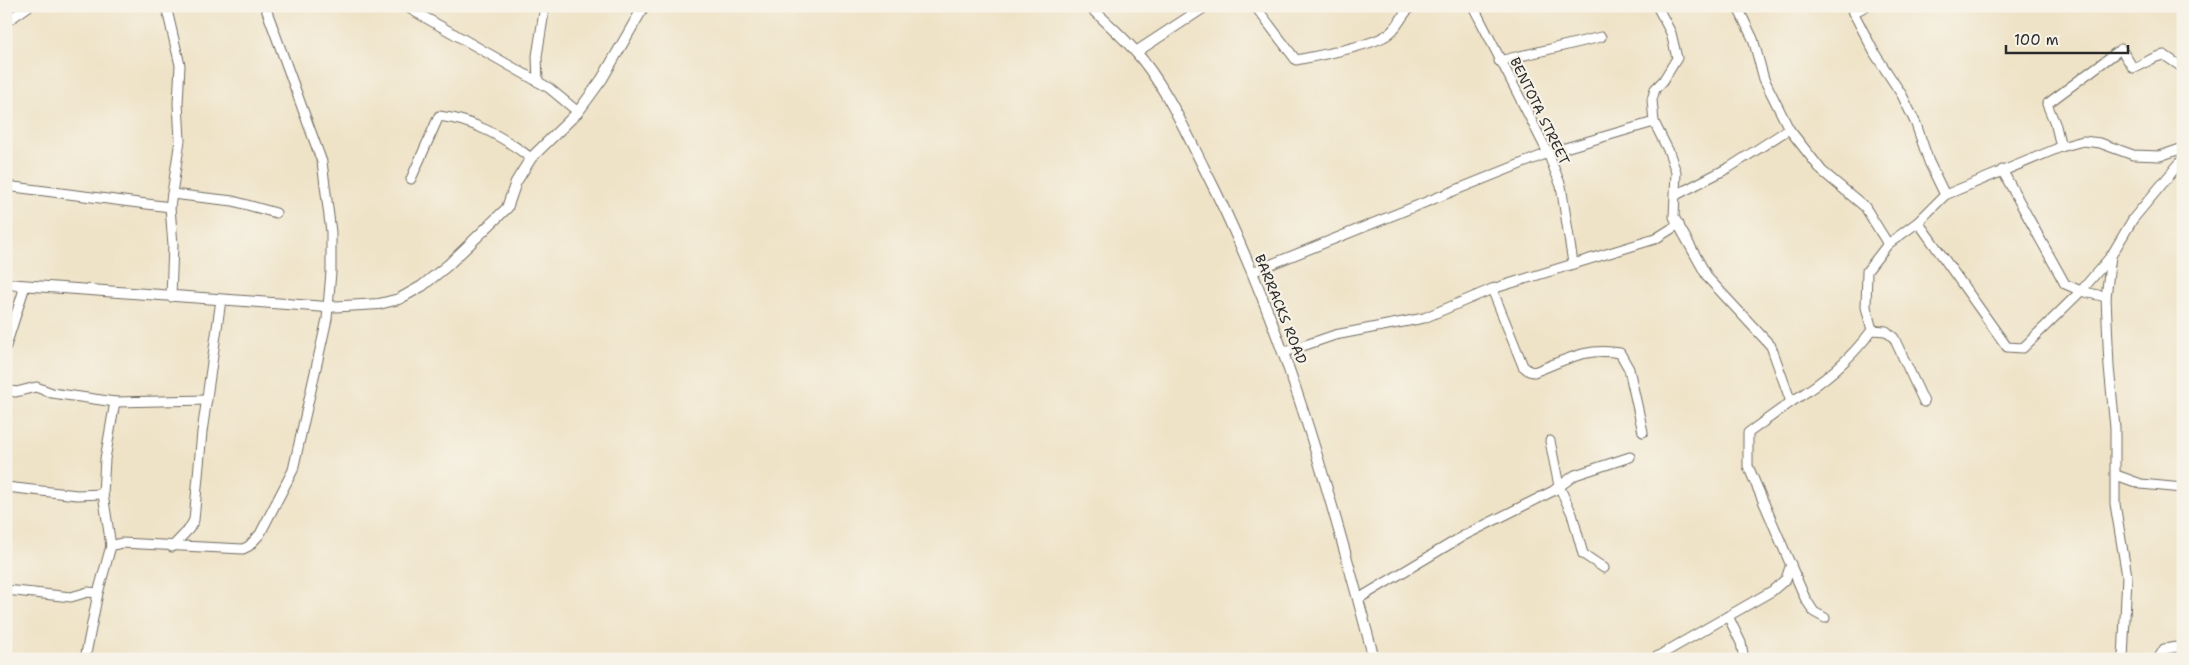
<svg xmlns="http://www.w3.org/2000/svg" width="2189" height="665" viewBox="0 0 2189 665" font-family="'Shantell Sans',sans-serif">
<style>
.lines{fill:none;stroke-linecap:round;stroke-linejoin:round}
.minor-casing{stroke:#706b62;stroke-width:11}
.tertiary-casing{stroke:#706b62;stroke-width:12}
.minor{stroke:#fff;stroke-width:9}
.tertiary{stroke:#fff;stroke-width:10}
.labels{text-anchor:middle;stroke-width:4.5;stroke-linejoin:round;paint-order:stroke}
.street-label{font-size:14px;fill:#2b2b2b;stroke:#f7f3e8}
</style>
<rect width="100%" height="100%" fill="#f7f3e8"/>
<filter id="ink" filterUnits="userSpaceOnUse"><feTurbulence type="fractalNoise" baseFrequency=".02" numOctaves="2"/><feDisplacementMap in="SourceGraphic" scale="10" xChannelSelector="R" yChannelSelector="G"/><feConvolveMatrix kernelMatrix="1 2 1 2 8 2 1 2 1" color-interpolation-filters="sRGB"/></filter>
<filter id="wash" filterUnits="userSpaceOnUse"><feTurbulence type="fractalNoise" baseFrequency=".0096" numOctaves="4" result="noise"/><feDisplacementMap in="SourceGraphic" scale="20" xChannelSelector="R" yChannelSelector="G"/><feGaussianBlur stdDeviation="1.12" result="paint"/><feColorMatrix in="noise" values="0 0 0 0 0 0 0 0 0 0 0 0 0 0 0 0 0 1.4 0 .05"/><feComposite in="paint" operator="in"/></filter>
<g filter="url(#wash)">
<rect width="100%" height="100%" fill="#efe3c7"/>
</g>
<g filter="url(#ink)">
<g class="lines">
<defs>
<g id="minor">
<polyline points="166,6 180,65 178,103 180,140 170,207 173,245 171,297"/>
<polyline points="405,6 549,88 578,112"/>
<path d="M 1255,6 L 1296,60 C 1317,56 1371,46 1387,35 C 1399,28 1401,14 1412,6"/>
<polyline points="1473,6 1548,153 1561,186 1573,263"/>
<path d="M 1657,6 L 1671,33 L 1677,58 L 1663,81 L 1655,89 L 1652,100 L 1654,122 L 1669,152 L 1676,172 L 1674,217 L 1708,278 L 1771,346 L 1791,402 C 1823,382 1849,361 1872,330 L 1866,307 L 1867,271 L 1888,244 L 1918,222 L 1945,195 L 2061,147 L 2083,141 L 2100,143 L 2133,155 L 2160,156 L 2183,148"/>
<polyline points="1737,6 1753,39 1764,79 1789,129 1822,171 1865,207 1888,244"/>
<polyline points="1850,6 1875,54 1902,95 1916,124 1929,162 1945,195"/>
<polyline points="1853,13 1866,6"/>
<polyline points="6,22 29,6"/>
<polyline points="1499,61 1601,37"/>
<polyline points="538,82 537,56 545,6"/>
<path d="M 2061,147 L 2056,126 L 2047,104 L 2121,49 L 2133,68 C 2145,65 2150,57 2164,55 L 2183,68"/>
<polyline points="2002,170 2065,284 2081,291 2106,297"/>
<path d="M 411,179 L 439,116 C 474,120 503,137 531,158"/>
<polyline points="6,186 170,207"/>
<polyline points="172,194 233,201 276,213"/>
<polyline points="1676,195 1730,167 1789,129"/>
<polyline points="1918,222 2007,347 2023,348 2081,291 2111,256"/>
<polyline points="1252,272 1548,153 1654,122"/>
<path d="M 1492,289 L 1523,366 L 1529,371 L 1534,372 C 1566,360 1585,347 1620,353 L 1629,369 L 1643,432"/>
<polyline points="1872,330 1886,331 1894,338 1924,402"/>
<polyline points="6,346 25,286"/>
<polyline points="1285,352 1335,335 1424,318 1492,289 1655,239 1679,224"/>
<polyline points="6,390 16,392 36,387 52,393 115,402 207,400"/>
<polyline points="1791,402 1748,433 1748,466 1805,598 1814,612 1825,618"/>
<polyline points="1550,441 1559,486 1572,514 1583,554 1604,568"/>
<polyline points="2116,475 2141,484 2183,488"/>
<polyline points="6,487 77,495 103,494"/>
<polyline points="111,546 103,494 105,459 115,402"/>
<polyline points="172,547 189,529 194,520 202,432 221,300"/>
<polyline points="6,590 71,597 88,592 98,593"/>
<polyline points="1358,599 1465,535 1553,491 1575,475 1630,457"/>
<polyline points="1728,616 1741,643 1744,659"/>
<polyline points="85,659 98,593 111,546 121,543 243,549 249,546 260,534 293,470 327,319 331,272 331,232 322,162 265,6"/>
<polyline points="1653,659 1772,591 1786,579 1791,564"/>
<polyline points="2123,659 2127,576 2115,504 2115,428 2109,367 2106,297 2111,256 2133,219 2183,159"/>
<polyline points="2158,659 2164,649 2183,646"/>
</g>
<g id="tertiary">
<path d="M 1089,6 C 1105,21 1121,35 1135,51 C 1163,82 1185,130 1204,168 C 1284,324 1329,489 1374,659"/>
<polyline points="1136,52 1206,6"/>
<polyline points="6,284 327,307 379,304 399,299 422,286 448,265 507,208 516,182 531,158 578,112 602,79 644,6"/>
</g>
</defs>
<use href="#minor" class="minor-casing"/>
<use href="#tertiary" class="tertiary-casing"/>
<use href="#minor" class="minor"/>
<use href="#tertiary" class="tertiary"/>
</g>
</g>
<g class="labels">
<g class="street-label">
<text transform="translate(1540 111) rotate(64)" y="5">BENTOTA STREET</text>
<text transform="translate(1281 309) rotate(68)" y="5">BARRACKS ROAD</text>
</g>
</g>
<rect width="2189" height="665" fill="none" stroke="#f7f3e8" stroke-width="25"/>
<path d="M2006 45v8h122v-8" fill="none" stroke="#2b2b2b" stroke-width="2.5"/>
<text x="2014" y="45" font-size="15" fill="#2b2b2b" stroke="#f7f3e8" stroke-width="4" paint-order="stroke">100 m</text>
</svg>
